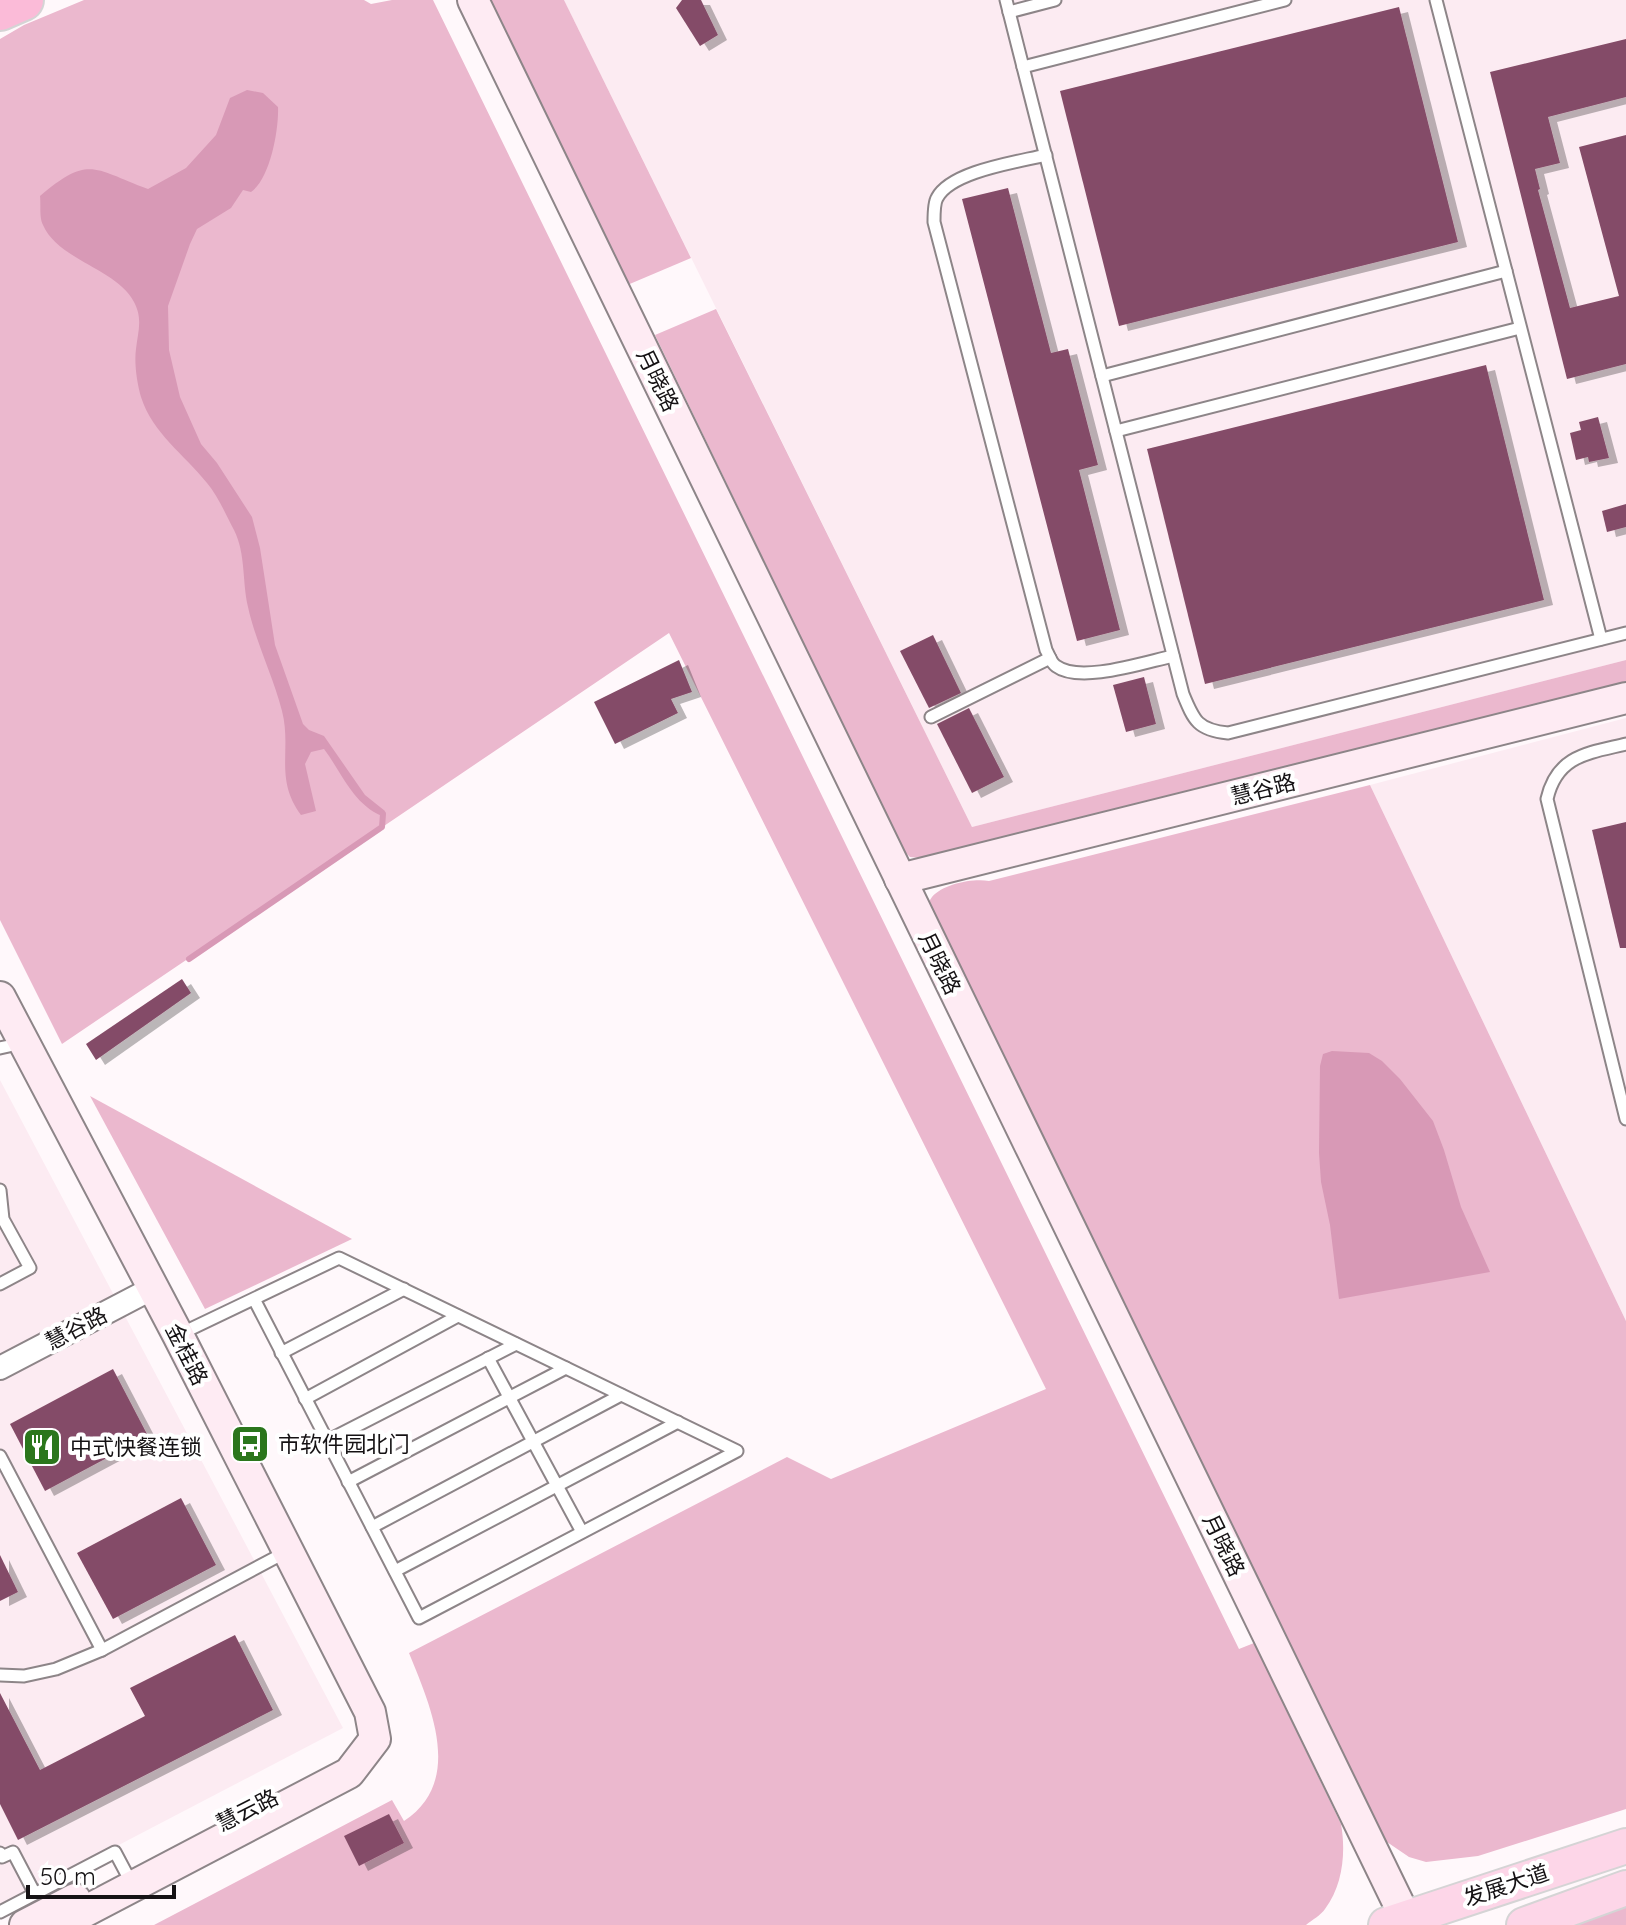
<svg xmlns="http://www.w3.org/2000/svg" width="1626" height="1925" viewBox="0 0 1626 1925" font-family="Quicksand,'Noto Sans SC',sans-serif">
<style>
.built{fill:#fcebf2}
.green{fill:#ebb8ce}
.water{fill:#d899b6}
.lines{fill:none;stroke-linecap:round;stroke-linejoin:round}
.stream{stroke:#d899b6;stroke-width:6}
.building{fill:#844c67;filter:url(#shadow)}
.lane-casing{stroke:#8d8588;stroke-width:15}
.street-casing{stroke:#8d8588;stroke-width:26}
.secondary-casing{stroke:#8d8588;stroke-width:34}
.primary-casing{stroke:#d5d4d5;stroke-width:38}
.highway-casing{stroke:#d5d4d5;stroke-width:44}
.lane{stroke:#fff;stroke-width:11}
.street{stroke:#fff;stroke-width:22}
.secondary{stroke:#feebf3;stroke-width:30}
.primary{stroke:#fdd6e8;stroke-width:34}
.highway{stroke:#fbbbd8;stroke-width:40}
.labels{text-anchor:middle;stroke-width:8;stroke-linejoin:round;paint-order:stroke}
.street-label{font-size:22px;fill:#151214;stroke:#fff}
.poi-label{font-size:22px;fill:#151214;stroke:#fff;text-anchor:start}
</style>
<defs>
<filter id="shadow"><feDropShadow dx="9" dy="5" stdDeviation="0" flood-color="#0004"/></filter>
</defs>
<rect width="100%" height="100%" fill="#fff8fb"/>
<g class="built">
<polygon points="564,0 1626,0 1626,660 972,827"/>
<polygon points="1626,718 1626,1321 1370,785"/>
<polygon points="0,1080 343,1728 0,1907"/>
</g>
<g class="green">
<path d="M 84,0 L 364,0 L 371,4 L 392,0 L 433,0 L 1239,1649 L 1254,1643 L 1341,1824 C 1346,1852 1343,1885 1325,1909 C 1321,1915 1312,1920 1306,1925 L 154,1925 L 392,1800 L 404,1821 C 465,1781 430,1705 409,1653 L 787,1457 L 831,1479 L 1046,1389 L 669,633 L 62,1044 L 0,920 L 0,39 L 24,25 Z"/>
<polygon points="487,0 564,0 691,258 625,286"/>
<polygon points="716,309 972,827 1626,660 1626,682 931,859 910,857 904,851 655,335"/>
<path d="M 1370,785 L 1626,1321 L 1626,1809 L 1478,1856 L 1426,1862 L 1409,1857 L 1387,1842 L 1367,1818 L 924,915 C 926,908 928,902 932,897 C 943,884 973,878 989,881 Z"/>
<polygon points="90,1096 352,1239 205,1309"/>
<polygon points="1626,1906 1626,1925 1564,1925"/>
</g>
<g class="water">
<path d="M 247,90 L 263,93 L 278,107 C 279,130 270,179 251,192 L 243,190 L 231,208 L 197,229 L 190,244 L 168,306 L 169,350 L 180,397 L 201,444 L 217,463 L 252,517 L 260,548 L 275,645 L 303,724 L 309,730 L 324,736 L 365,795 L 385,811 L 382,816 C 353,804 342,773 324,749 L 311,752 L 305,764 L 316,811 L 301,815 C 274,778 292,750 282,711 C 273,676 256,643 248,607 C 242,581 246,554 234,530 C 226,515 218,496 207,483 C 184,454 153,434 141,397 C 137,383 134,363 136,349 C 138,331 143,319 134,302 C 117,269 58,260 43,225 C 39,218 41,204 40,196 C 89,154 94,169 148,189 L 186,168 L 216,135 L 230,98 Z"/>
<polygon points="1332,1051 1369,1053 1382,1061 1400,1079 1433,1121 1444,1150 1461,1207 1490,1272 1339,1299 1330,1225 1321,1182 1319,1153 1320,1066 1323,1054"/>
</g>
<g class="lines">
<polyline class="stream" points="189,959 382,827 383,814"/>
</g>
<g class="building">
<polygon points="682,0 701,0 718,35 700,46 676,8"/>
<polygon points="1399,7 1458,242 1119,326 1060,91"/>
<polygon points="1626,39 1626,97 1548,117 1560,163 1535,169 1540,189 1538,190 1570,308 1619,296 1579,147 1626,135 1626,364 1567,379 1490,72"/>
<polygon points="1008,188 1051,353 1068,349 1098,465 1079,470 1120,630 1077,641 962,199"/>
<polygon points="1486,365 1544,600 1205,684 1147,449"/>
<polygon points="1598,417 1609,458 1589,462 1588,457 1576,460 1570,433 1581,430 1579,422"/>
<polygon points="1626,504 1626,527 1607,532 1602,511"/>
<polygon points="933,635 961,693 929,708 900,651"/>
<polygon points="679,660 692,692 671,699 678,713 615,744 594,702"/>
<polygon points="1144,677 1156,724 1126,732 1113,685"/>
<polygon points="969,708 1004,777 972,793 937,724"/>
<polygon points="1626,822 1626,948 1620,948 1592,830"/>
<polygon points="182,979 191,993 96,1060 86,1044"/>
<polygon points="113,1369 148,1436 45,1491 10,1424"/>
<polygon points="181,1498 216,1565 113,1619 77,1553"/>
<polygon points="0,1555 18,1592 0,1601"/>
<polygon points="235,1635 273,1710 18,1840 0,1804 0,1693 40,1770 145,1716 130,1688"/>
<polygon points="389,1814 404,1843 359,1866 344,1836"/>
</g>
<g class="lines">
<defs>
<g id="lane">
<polyline points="1006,0 1023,67"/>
<path d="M 1285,0 L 1023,67 L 1183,694 C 1194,721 1198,730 1228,733 L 1626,633"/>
<polyline points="1436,0 1601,639"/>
<polyline points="1009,12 1055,0"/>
<path d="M 1046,155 C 1018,162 951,171 937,198 C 934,203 934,215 934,222 L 1046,650 C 1049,655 1051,663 1056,666 C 1080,684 1145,662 1173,656"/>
<polyline points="1102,376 1506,271"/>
<polyline points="1116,431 1520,328"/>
<polyline points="931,717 1050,658"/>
<path d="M 1626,744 C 1589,753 1557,755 1547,799 L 1626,1119"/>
<polyline points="0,1048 9,1046"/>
<polyline points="0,1190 3,1219 30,1268 0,1284"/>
<polyline points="178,1335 339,1258 737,1451 419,1618 254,1299"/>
<polyline points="281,1353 404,1289"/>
<polyline points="488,1358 582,1532"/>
<polyline points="305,1399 458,1316"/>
<polyline points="327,1441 516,1344"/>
<polyline points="0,1456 102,1650"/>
<polyline points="348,1482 566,1368"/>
<polyline points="372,1527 621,1395"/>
<polyline points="395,1571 678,1422"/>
<polyline points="0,1675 24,1676 56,1669 102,1650 286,1552"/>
<polyline points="0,1853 2,1857 13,1852 35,1894"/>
<polyline points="0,1912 115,1852 133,1886"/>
</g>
<polyline id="street" points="0,1368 153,1288"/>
<g id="secondary">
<polyline points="473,0 1409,1925"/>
<polyline points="900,879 1626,698"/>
<polyline points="0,997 178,1335 370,1712 375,1739 349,1773 59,1925"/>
<polyline points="25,1925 75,1899"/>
</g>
<g id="primary">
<polyline points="1386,1925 1626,1846"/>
<polyline points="1524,1925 1626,1888"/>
</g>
<polyline id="highway" points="0,10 23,0"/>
</defs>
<use href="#lane" class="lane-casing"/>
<use href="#street" class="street-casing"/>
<use href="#secondary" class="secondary-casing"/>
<use href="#primary" class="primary-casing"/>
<use href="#highway" class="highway-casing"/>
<use href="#lane" class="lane"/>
<use href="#street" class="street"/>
<use href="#secondary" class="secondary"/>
<use href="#primary" class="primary"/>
<use href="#highway" class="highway"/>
</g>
<defs>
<symbol id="bus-square" viewBox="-11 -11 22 22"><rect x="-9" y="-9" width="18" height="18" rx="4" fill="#2b761c" stroke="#fff"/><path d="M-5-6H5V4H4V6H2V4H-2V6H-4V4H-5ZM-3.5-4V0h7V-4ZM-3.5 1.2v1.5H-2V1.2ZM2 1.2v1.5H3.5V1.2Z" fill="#fff"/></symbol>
<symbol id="restaurant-square" viewBox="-11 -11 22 22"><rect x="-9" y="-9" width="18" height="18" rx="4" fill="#2b761c" stroke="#fff"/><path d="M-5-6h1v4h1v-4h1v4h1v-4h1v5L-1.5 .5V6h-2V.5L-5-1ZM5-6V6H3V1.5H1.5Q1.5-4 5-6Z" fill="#fff"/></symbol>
</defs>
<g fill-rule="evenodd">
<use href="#bus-square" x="228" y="1422" width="44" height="44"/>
<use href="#restaurant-square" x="20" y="1425" width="44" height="44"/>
</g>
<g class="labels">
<g class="street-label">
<text transform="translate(658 380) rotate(64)" y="8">月晓路</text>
<text transform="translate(1263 789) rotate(-14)" y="8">慧谷路</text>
<text transform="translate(940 963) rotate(64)" y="8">月晓路</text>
<text transform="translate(76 1328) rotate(-28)" y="8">慧谷路</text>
<text transform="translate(187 1354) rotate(63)" y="8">金桂路</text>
<text transform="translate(1224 1545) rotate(64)" y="8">月晓路</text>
<text transform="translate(247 1810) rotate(-27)" y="8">慧云路</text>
<text transform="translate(1506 1885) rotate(-18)" y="8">发展大道</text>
</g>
<g class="poi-label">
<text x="278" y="1452">市软件园北门</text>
<text x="70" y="1455">中式快餐连锁</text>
</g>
</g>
<path d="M28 1885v12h146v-12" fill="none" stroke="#151214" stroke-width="4"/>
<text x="40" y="1885" font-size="24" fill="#151214" stroke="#ffffff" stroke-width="6" paint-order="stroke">50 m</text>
</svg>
